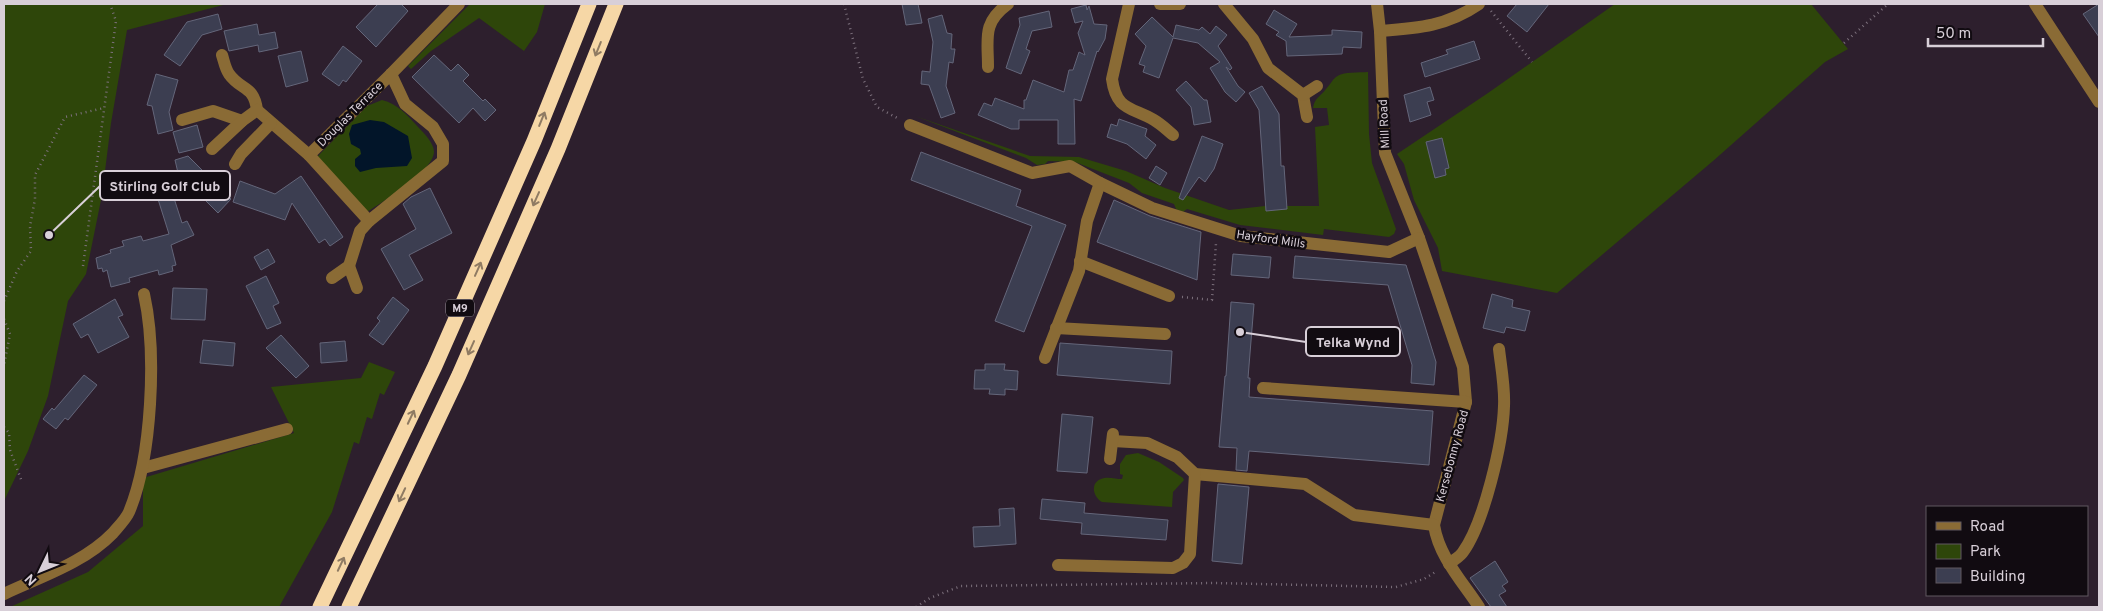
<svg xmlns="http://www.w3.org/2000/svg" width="2103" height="611" viewBox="0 0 2103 611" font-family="Overpass,sans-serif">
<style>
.green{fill:#2e460a}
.water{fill:#021529}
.building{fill:#3c3e51;stroke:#64667a}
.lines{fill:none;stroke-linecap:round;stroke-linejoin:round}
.path{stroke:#7d717d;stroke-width:2.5;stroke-dasharray:1 4;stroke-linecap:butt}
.minor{stroke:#8a6b35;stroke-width:12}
.highway{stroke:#f6d7a6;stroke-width:15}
.oneway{stroke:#8f7b63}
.labels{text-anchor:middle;stroke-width:5;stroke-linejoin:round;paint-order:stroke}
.shield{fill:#110b11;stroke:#9c949c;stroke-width:1}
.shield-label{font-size:11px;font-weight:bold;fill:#d8cfd8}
.street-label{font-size:12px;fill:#d8cfd8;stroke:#110b11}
.leader{fill:none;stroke:#d8cfd8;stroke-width:2}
.callout-dot{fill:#d8cfd8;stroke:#110b11;stroke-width:2}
.callout{fill:#110b11;stroke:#d8cfd8;stroke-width:2}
.callout-label{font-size:14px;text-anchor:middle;font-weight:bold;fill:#d8cfd8}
</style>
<rect width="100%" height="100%" fill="#2d1f2d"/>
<g class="green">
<polygon points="4,4 227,4 127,30 111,123 102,195 86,274 68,301 48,396 28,451 4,501"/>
<polygon points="470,4 545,4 537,32 524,51 479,18 431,51 411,69 408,66"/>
<polygon points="1615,4 1811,4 1848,49 1825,62 1713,161 1557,293 1442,271 1438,248 1414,200 1404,164 1397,154 1488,93"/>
<path d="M 1368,72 L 1369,134 L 1372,163 L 1396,229 L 1394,234 L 1389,237 L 1324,229 L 1323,235 L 1240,225 L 1187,209 L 1183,212 L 1176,209 L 1174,204 L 1142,193 L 1129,183 L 1075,162 L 1048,161 L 1045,164 L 1037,165 L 1026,158 L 915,116 L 1030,156 L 1079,157 L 1126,171 L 1165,188 L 1229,210 L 1265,206 L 1319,206 L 1315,127 L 1329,125 L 1327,108 L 1313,108 C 1315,97 1320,97 1326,89 C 1330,85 1332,80 1336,77 C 1344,71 1359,73 1368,72 Z"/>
<path d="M 382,100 C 398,104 407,115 418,127 C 424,133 434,143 434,152 C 433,172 382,202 367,212 L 317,157 L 367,106 Z"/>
<polygon points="369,362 395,372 384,395 380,393 372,419 367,417 359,444 354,442 332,512 279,607 10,607 88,572 143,526 143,478 294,433 271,387 361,378"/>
<path d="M 1138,453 L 1159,462 L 1183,478 L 1184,480 L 1173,492 L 1172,507 L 1102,502 C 1093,497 1090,483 1101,479 C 1107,476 1116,479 1122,479 L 1123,475 L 1120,474 L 1120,464 L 1126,455 Z"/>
</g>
<polygon class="water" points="370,120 384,122 408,136 412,158 407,166 376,168 360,172 355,166 355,159 361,154 360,149 351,144 349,134 352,125"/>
<g class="building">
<polygon points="378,4 401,4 408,11 376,47 356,27"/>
<polygon points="902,4 918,4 922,23 906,25"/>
<polygon points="1517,4 1549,4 1527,32 1507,16"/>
<polygon points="2099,4 2099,37 2083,14"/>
<polygon points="1086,5 1087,10 1089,6 1094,24 1107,25 1105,39 1098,52 1097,51 1081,101 1074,99 1075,144 1058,144 1058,120 1019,120 1019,129 1011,129 978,115 984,103 992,106 995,98 1024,109 1024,100 1026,100 1033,80 1064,92 1069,70 1073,70 1079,52 1085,55 1078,33 1083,21 1075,23 1071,9"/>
<polygon points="1274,10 1297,24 1289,37 1332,35 1332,30 1362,32 1361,48 1343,47 1342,54 1287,56 1286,41 1276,35 1279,32 1266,24"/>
<polygon points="1049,11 1052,27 1032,31 1026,49 1030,51 1021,74 1006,68 1020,25 1019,18"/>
<polygon points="218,14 222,29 202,35 180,66 164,55 187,22"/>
<polygon points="942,15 947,33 952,34 951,49 955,49 953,63 949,62 946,86 955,113 941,118 929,85 921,84 922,71 930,72 933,42 928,19"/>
<polygon points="1152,17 1173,37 1176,25 1199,30 1202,27 1210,34 1216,26 1227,35 1218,46 1232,68 1230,70 1226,67 1238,86 1245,92 1236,102 1225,92 1210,68 1220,62 1198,43 1173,38 1159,78 1143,72 1145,66 1139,64 1146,46 1135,34"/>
<polygon points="257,24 259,35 275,32 278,48 259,52 258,45 229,51 224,31"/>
<polygon points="1474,41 1480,59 1425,77 1421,63 1448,54 1446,50"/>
<polygon points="343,46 362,61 346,82 343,80 339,86 322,74"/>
<polygon points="301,51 308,81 286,87 278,56"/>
<polygon points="434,55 451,71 458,64 469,75 463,81 483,101 485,99 496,110 485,121 473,108 459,123 412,77"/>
<polygon points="156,74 178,80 169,112 173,130 158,134 152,106 147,105"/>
<polygon points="1186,81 1204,100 1207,100 1211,122 1194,125 1191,107 1176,90"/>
<polygon points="1262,86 1279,114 1281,166 1284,166 1287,209 1266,211 1259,110 1249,93"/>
<polygon points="1430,87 1434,100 1427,102 1431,115 1410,122 1404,95"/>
<polygon points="1119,119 1147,129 1145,136 1156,145 1146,159 1127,144 1107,137 1111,124 1117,126"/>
<polygon points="197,125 203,147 179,153 173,132"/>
<polygon points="1202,136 1223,144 1214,169 1205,182 1199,177 1183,200 1179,198"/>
<polygon points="1442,138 1449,168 1445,169 1446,175 1435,178 1426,142"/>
<polygon points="921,152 1021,190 1016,206 1066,225 1024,332 995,321 1032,226 911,180"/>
<polygon points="188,156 231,199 218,213 188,183 182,190 175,160"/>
<polygon points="1156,166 1167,173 1160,185 1149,178"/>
<polygon points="301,176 343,237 330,246 325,239 319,243 292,203 285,220 233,202 240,181 275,194"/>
<polygon points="430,188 452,233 409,255 423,280 404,290 381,249 416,229 403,204 411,197"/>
<polygon points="172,192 182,223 187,221 194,235 171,245 176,265 172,266 173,271 159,275 158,270 129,278 130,282 111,287 107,270 103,272 102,268 98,269 96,258 111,253 110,250 124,246 122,241 141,236 143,241 169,234 157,196"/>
<polygon points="1114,200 1150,216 1201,232 1197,280 1097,242"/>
<polygon points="268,249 275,262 261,270 254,257"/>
<polygon points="1233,254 1271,257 1269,278 1231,275"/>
<polygon points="1295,256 1406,265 1436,362 1434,385 1411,383 1412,365 1388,285 1293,278"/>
<polygon points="266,276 279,303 273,306 281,323 267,329 246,286"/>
<polygon points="173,288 207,289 205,320 171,319"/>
<polygon points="1492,294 1513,300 1512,307 1530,311 1525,331 1506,327 1504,333 1483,328"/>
<polygon points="393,297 409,310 383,345 369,335 380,321 377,318"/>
<polygon points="115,299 123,315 118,317 129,337 98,353 88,334 81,338 73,324"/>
<polygon points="1231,302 1254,304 1248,378 1250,378 1249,397 1433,411 1429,465 1249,451 1247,471 1236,470 1237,448 1219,447 1225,376 1226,376"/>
<polygon points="281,335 309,366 296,378 266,348"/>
<polygon points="203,340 235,343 233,366 200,363"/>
<polygon points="345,341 347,361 321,363 320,343"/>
<polygon points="1060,343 1172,351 1170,384 1057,375"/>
<polygon points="985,364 1005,364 1004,370 1018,371 1017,390 1005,389 1005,395 989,394 990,389 974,389 975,370 985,370"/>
<polygon points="84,375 97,385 68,420 65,418 56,429 43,419 52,408 54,410"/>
<polygon points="1062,414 1093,417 1087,473 1057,471"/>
<polygon points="1218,484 1249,487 1242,564 1212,561"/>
<polygon points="1042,499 1085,503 1084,513 1168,520 1166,540 1081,534 1082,523 1040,519"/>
<polygon points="1014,508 1016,544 974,547 973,527 1000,526 999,509"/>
<polygon points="1495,561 1508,582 1502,586 1506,591 1499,595 1507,607 1491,607 1470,578"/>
</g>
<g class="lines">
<g class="path">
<polyline points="844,4 863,79 877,107 899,119"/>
<polyline points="1491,11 1532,62"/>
<polyline points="1844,43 1888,4"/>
<polyline points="83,266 116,21 110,4"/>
<polyline points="1182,297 1212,300 1216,243"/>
<polyline points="4,301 17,271 31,251 30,226 35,199 35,175 65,117 104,108"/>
<polyline points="4,319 10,334 4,365"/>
<polyline points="4,427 9,433 10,450 22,482"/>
<polyline points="916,607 930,598 961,586 1215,583 1396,587 1424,579 1437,571"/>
</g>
<g class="minor">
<path d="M 1129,4 L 1112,79 C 1116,110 1131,107 1154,120 C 1161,124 1167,130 1173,135"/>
<polyline points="1160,4 1180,4"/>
<polyline points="1224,4 1253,39 1268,68 1303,95 1307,117"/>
<path d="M 1377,4 L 1380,31 L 1385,153 L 1419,238 L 1463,367 L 1466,402 L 1434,525 C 1439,557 1462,581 1479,607"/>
<polyline points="2035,4 2099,102"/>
<path d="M 1380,31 C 1419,28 1447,26 1479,4"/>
<path d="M 222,55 C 224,61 225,68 229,74 C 241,91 254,85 257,110"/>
<path d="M 988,67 C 988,38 982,23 1008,4"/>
<polyline points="1303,95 1317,86"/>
<polyline points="182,120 213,111 242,121"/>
<polyline points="910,125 1032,173 1070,166 1100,183 1152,208 1241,236 1389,252 1419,238"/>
<polyline points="212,149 242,121 257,110 309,155 369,221"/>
<polyline points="309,155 391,74 459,4"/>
<polyline points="235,164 241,154 271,123"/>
<polyline points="1080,261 1169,296"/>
<polyline points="349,266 357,288"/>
<polyline points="332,278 349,266 360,231 369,221 443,161 443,144 433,127 405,104 391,74"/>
<polyline points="1056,328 1165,334"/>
<polyline points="1045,358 1079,271 1087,221 1100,183"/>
<polyline points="1263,388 1466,402"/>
<polyline points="1113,441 1147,443 1177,457 1195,474 1305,484 1354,515 1434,525"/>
<polyline points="1110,459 1113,434"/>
<polyline points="143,468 287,429"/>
<path d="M 1449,564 C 1453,560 1460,557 1463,552 C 1484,523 1503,442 1504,406 C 1505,387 1501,367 1499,349"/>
<polyline points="1058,565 1173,568 1183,563 1190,554 1195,474"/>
<path d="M 4,594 C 40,577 84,563 113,533 C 118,527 126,519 129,512 C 152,457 157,352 144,294"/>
</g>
<g class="highway">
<polyline points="320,607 435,366 534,141 589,4"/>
<polyline points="349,607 459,375 558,149 616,4"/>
</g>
</g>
<defs><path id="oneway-shaft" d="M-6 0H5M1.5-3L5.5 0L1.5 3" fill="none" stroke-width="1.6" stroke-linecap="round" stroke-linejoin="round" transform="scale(1.25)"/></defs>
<g class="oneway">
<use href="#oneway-shaft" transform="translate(598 49) rotate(112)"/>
<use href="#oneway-shaft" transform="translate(542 119) rotate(-68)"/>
<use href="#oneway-shaft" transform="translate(536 199) rotate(114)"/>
<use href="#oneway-shaft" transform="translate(478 269) rotate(-66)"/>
<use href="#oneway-shaft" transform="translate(471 348) rotate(114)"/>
<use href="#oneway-shaft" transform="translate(411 417) rotate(-65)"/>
<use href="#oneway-shaft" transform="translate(402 495) rotate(115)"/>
<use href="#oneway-shaft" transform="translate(341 564) rotate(-65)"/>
</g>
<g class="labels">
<rect class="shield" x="446" y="299.5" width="28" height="17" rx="4"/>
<g class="shield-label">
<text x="460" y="312">M9</text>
</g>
<g class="street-label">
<text transform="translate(350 114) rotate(-45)" y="4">Douglas Terrace</text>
<text transform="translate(1384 124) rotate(-93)" y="4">Mill Road</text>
<text transform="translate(1271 239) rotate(8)" y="4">Hayford Mills</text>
<text transform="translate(1452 456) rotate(-75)" y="4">Kersebonny Road</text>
</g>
</g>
<path class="leader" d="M49 235L100 186M1240 332L1306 342"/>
<g class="callout-dot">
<circle cx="49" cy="235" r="5"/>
<circle cx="1240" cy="332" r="5"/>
</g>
<g class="callout">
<rect x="100" y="171" width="130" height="29" rx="5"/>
<rect x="1306" y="327" width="94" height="29" rx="5"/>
</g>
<g class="callout-label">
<text x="165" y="191">Stirling Golf Club</text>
<text x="1353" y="347">Telka Wynd</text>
</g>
<rect width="2103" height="611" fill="none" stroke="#d8cfd8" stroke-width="10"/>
<rect x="1926" y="506" width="162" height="90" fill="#110b11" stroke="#615961"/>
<rect x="1936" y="522" width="25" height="8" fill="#8a6b35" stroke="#615961"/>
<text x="1970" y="531" font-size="15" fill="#d8cfd8">Road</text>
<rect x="1936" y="544" width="25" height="15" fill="#2e460a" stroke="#615961"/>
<text x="1970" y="556" font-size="15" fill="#d8cfd8">Park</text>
<rect x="1936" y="568" width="25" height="15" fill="#3c3e51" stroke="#615961"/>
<text x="1970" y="581" font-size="15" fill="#d8cfd8">Building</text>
<g transform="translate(40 571) rotate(227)" stroke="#110b11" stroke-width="4" paint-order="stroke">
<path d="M0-4L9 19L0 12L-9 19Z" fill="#d8cfd8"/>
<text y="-8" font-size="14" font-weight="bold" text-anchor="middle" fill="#d8cfd8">N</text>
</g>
<path d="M1928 38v8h115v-8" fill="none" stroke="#d8cfd8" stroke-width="2.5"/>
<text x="1936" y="38" font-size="15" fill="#d8cfd8" stroke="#110b11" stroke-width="4" paint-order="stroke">50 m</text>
</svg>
